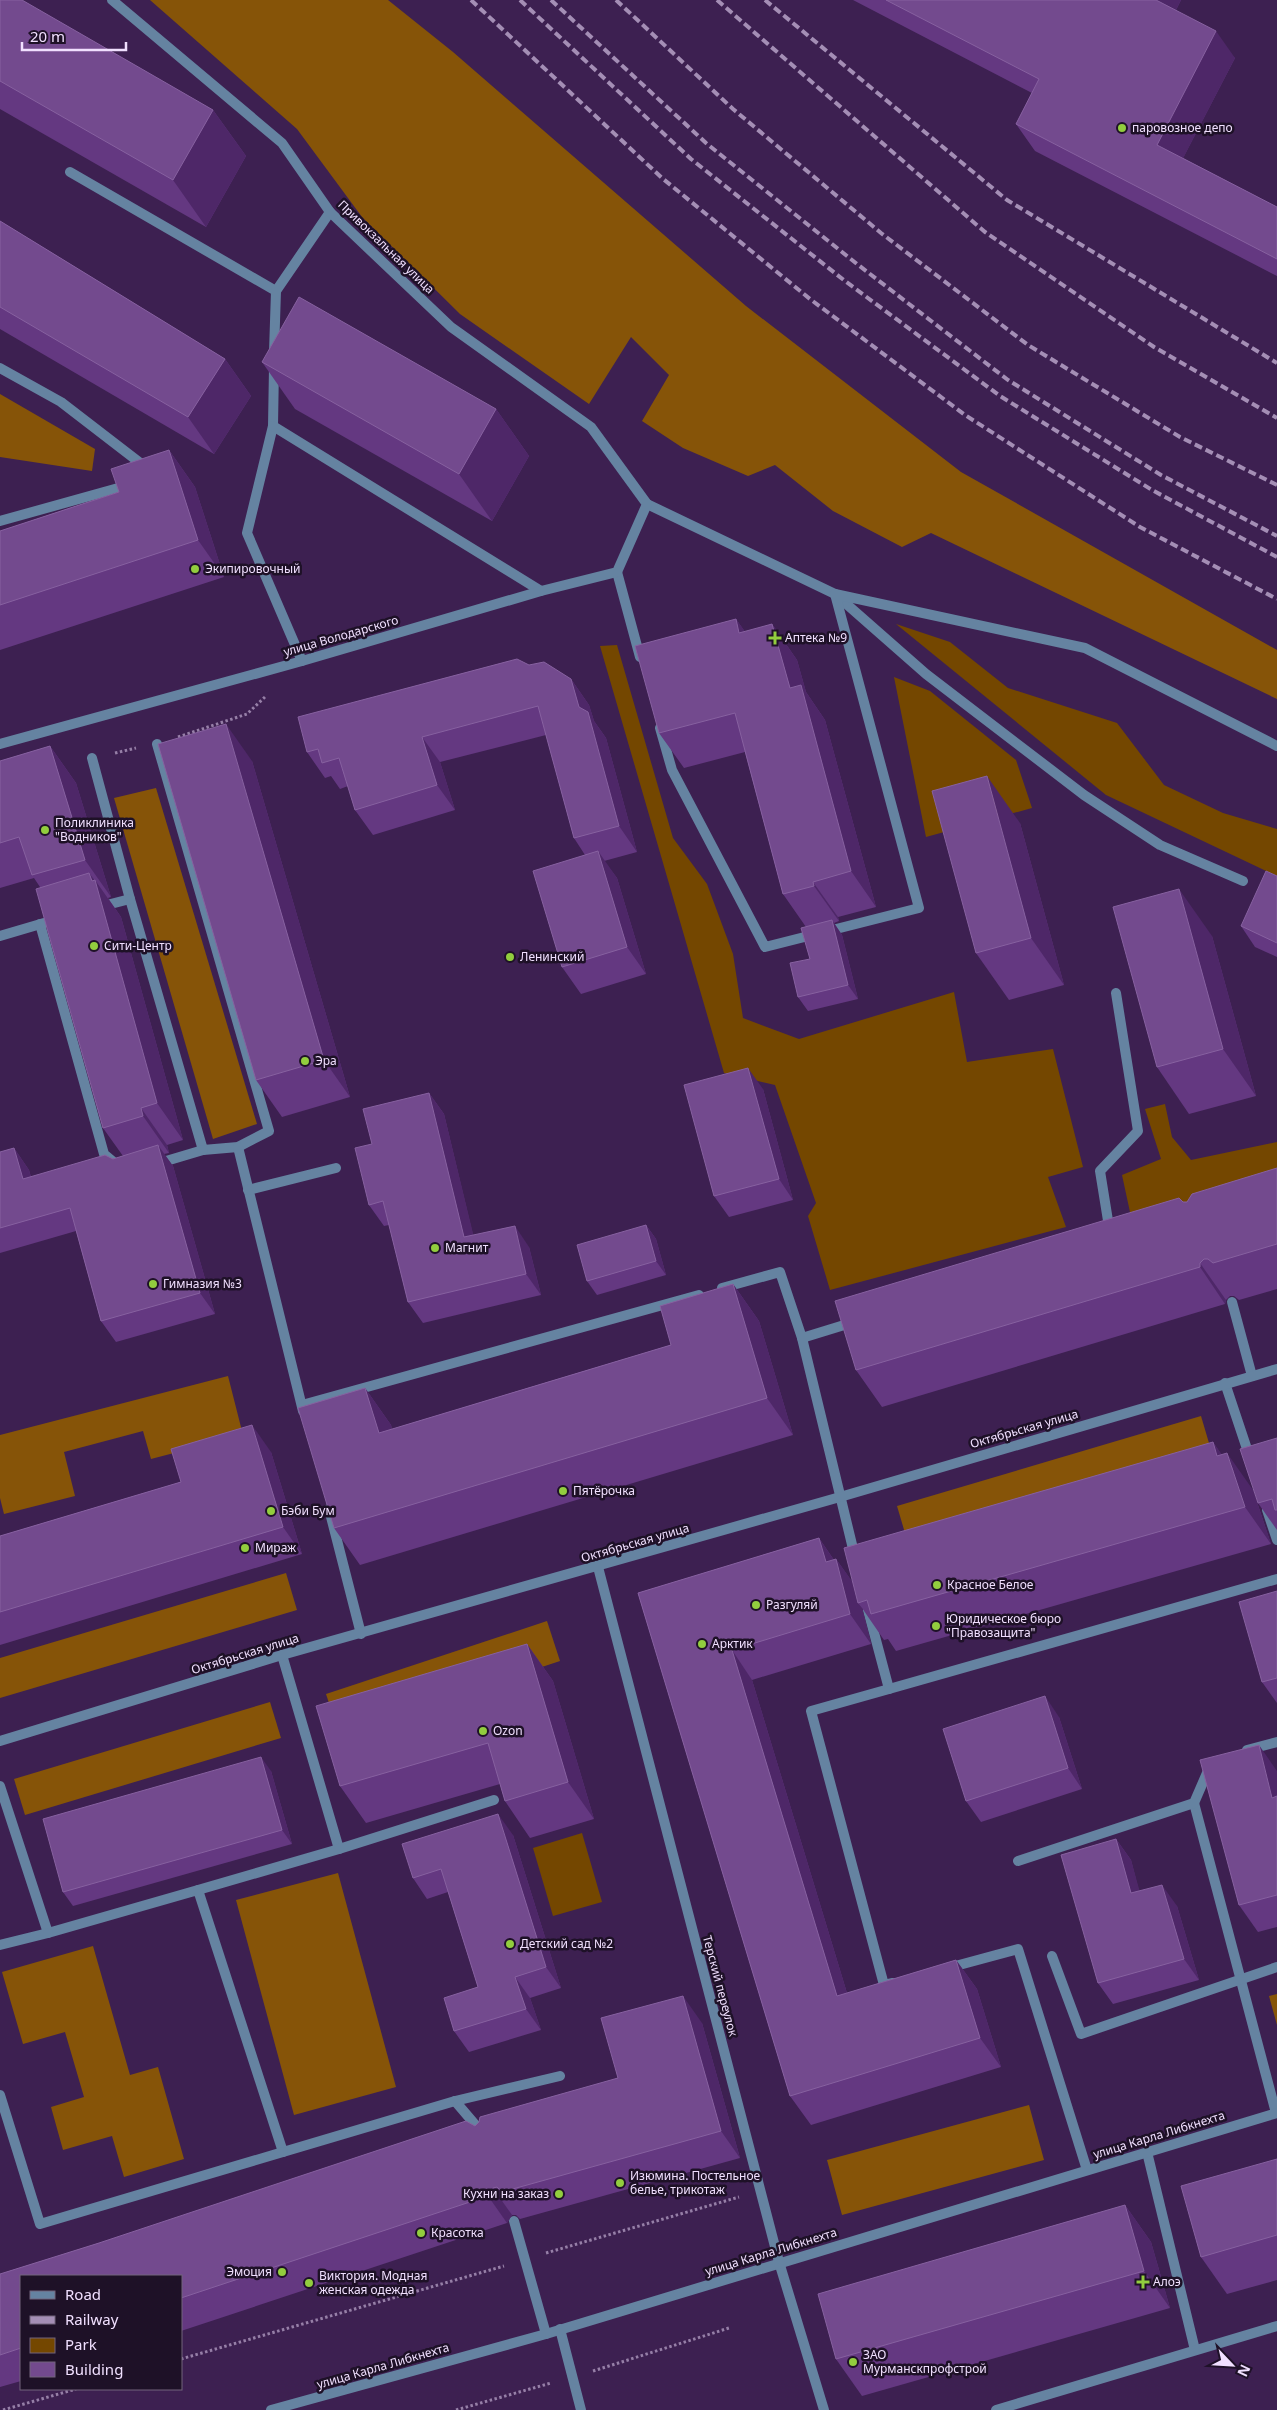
<svg xmlns="http://www.w3.org/2000/svg" width="1277" height="2410" viewBox="0 0 1277 2410" font-family="'Noto Sans',sans-serif">
<style>
.green{fill:#744700}
.forest{fill:#865408}
.lines{fill:none;stroke-linecap:round;stroke-linejoin:round}
.path{stroke:#967fa7;stroke-width:3;stroke-dasharray:2.5 2.5;stroke-linecap:butt}
.service{stroke:#6583a1;stroke-width:10}
.minor{stroke:#6583a1;stroke-width:10}
.tertiary{stroke:#6583a1;stroke-width:10}
.rail{stroke:#a48eb5;stroke-width:4;stroke-dasharray:8 4;stroke-linecap:butt}
.wall{fill:#643881}
.shaded-wall{fill:#4e2768}
.building{fill:#734a8e;stroke:#8761a0}
.poi-dot{fill:#92cd3e;stroke:#1e1127;stroke-width:2}
.labels{text-anchor:middle;stroke-width:5;stroke-linejoin:round;paint-order:stroke}
.poi-label{font-size:12px;fill:#f1e0ff;stroke:#1e1127;text-anchor:start}
.street-label{font-size:12px;fill:#f1e0ff;stroke:#1e1127}
</style>
<rect width="100%" height="100%" fill="#3d2051"/>
<g class="green">
<polygon points="896,624 950,642 1008,688 1117,723 1164,785 1223,813 1277,829 1277,876 1106,795"/>
<polygon points="617,645 673,838 707,884 733,954 743,1018 799,1039 954,992 967,1062 1053,1049 1083,1167 1048,1177 1066,1227 830,1290 808,1216 816,1203 775,1085 724,1073 600,646"/>
<polygon points="894,677 930,691 1016,760 1032,808 926,837"/>
<polygon points="1165,1104 1172,1137 1191,1160 1277,1142 1277,1187 1133,1226 1122,1175 1161,1159 1145,1109"/>
<polygon points="582,1833 602,1902 553,1916 533,1848"/>
</g>
<g class="forest">
<polygon points="150,0 388,0 453,52 746,306 961,472 1277,650 1277,699 931,533 902,547 833,511 775,465 748,476 683,448 642,421 669,375 631,337 589,404 460,314 362,217 297,129"/>
<polygon points="0,394 95,449 92,471 0,457"/>
<polygon points="156,788 257,1124 213,1139 114,798"/>
<polygon points="228,1376 243,1435 151,1459 143,1431 64,1452 75,1496 4,1514 0,1498 0,1435"/>
<polygon points="1201,1416 1214,1460 910,1550 897,1506"/>
<polygon points="286,1573 297,1610 0,1698 0,1658"/>
<polygon points="547,1621 560,1661 339,1734 326,1694"/>
<polygon points="270,1702 281,1738 25,1815 14,1779"/>
<polygon points="338,1873 396,2087 294,2115 236,1900"/>
<polygon points="93,1946 130,2075 158,2067 184,2159 124,2177 112,2136 63,2150 51,2107 84,2097 65,2032 23,2044 2,1972"/>
<polygon points="1277,1994 1277,2025 1269,1996"/>
<polygon points="1029,2105 1044,2160 842,2215 827,2160"/>
</g>
<g class="lines">
<g class="path">
<polyline points="178,737 247,714 266,696"/>
<polyline points="115,753 136,748"/>
<polyline points="546,2253 739,2197"/>
<polyline points="181,2359 504,2266"/>
<polyline points="593,2371 729,2328"/>
<polyline points="3,2410 76,2389"/>
<polyline points="456,2410 551,2383"/>
</g>
<g class="service">
<polyline points="70,172 276,291 274,352"/>
<polyline points="276,291 330,212"/>
<polyline points="274,367 273,426 247,533 302,661"/>
<polyline points="0,368 61,402 148,469"/>
<polyline points="273,426 541,591"/>
<polyline points="647,504 835,594 926,674 1084,795 1160,845 1243,881"/>
<polyline points="0,521 129,485"/>
<polyline points="617,572 640,657"/>
<polyline points="660,728 672,770 765,947 919,908 835,594 1085,648 1277,746"/>
<polyline points="92,758 130,899 203,1150 238,1147 269,1131 157,744"/>
<polyline points="99,907 130,899"/>
<polyline points="40,924 104,1154 116,1164"/>
<polyline points="0,936 44,923"/>
<polyline points="238,1147 303,1411"/>
<polyline points="156,1164 203,1150"/>
<polyline points="248,1190 336,1168"/>
<polyline points="1110,1233 1100,1171 1138,1131 1116,993"/>
<polyline points="722,1288 780,1272 802,1338"/>
<polyline points="1232,1302 1252,1376"/>
<polyline points="854,1322 802,1338 855,1557"/>
<polyline points="1225,1383 1250,1458"/>
<polyline points="302,1405 699,1295"/>
<polyline points="329,1509 361,1634"/>
<polyline points="1267,1510 1277,1540"/>
<polyline points="868,1610 889,1689 811,1711 884,1985 893,1983"/>
<polyline points="282,1655 339,1849"/>
<polyline points="889,1689 1277,1579"/>
<polyline points="1247,1750 1277,1742"/>
<polyline points="0,1786 48,1933 198,1890 283,2152 455,2101 560,2076"/>
<polyline points="1194,1803 1276,2113"/>
<polyline points="1018,1861 1194,1803 1210,1766"/>
<polyline points="198,1890 339,1849 494,1800"/>
<polyline points="0,1945 48,1933"/>
<polyline points="1052,1956 1081,2034 1277,1967"/>
<polyline points="948,1968 1018,1949 1087,2170"/>
<polyline points="0,2095 40,2224 283,2152"/>
<polyline points="455,2101 484,2135"/>
<polyline points="1147,2152 1195,2350"/>
<polyline points="514,2221 546,2334"/>
<polyline points="560,2329 581,2410"/>
<polyline points="996,2410 1277,2326"/>
</g>
<g class="minor">
<polyline points="0,744 302,661 541,591 617,572 647,504 591,427 451,327 330,212 282,143 112,0"/>
<polyline points="598,1567 779,2262 824,2410"/>
<polyline points="0,1741 282,1655 840,1497 1277,1369"/>
</g>
<polyline class="tertiary" points="271,2410 546,2334 1277,2113"/>
<g class="rail">
<polyline points="471,0 662,178 810,299 965,415 1140,527 1277,599"/>
<polyline points="520,0 691,159 845,281 1000,396 1152,490 1277,557"/>
<polyline points="551,0 706,143 857,264 1008,380 1161,475 1277,536"/>
<polyline points="616,0 733,109 881,233 1028,345 1180,437 1277,485"/>
<polyline points="717,0 985,232 1154,347 1277,418"/>
<polyline points="765,0 1007,200 1277,363"/>
</g>
</g>
<g class="wall">
<polygon points="0,0 213,110 246,156 206,227 0,109"/>
<polygon points="853,0 1181,0 1176,10 1235,58 1183,158 1277,207 1277,276 1035,151 1016,124 1032,93"/>
<polygon points="0,221 225,359 251,396 214,454 0,329"/>
<polygon points="262,362 496,409 529,456 492,521 295,409"/>
<polygon points="169,450 195,487 224,577 0,650 0,531 119,492"/>
<polygon points="736,619 745,632 772,624 797,660 806,692 825,720 876,907 838,917 839,921 834,923 842,935 858,999 808,1011 798,997 810,959 806,927 783,894 745,752 684,768 659,733"/>
<polygon points="529,665 571,679 589,705 594,721 606,738 637,852 604,861 617,878 646,974 581,994 562,967 585,855 574,838 546,735 440,762 455,810 373,835 355,810 348,786 340,789 331,776 325,778 307,752"/>
<polygon points="50,746 76,783 111,897 108,898 121,917 183,1140 167,1145 169,1153 164,1154 173,1166 215,1314 116,1342 101,1321 76,1231 0,1253 0,1152 14,1148 29,1170 31,1177 113,1159 123,1156 103,1128 40,887 34,878 0,888 0,761"/>
<polygon points="252,761 350,1097 282,1117 256,1080"/>
<polygon points="1020,823 1064,985 1009,1000 976,953"/>
<polygon points="1277,876 1277,957 1255,947 1241,926"/>
<polygon points="1212,936 1256,1096 1189,1114 1157,1067"/>
<polygon points="763,1089 793,1200 729,1217 714,1196"/>
<polygon points="429,1093 444,1114 473,1235 529,1247 541,1295 423,1323 408,1302 389,1225 384,1226 369,1205 372,1144"/>
<polygon points="1277,1168 1277,1289 1239,1300 1234,1296 1230,1296 1226,1300 1225,1304 882,1407 856,1370 1183,1202 1187,1202"/>
<polygon points="646,1225 656,1239 666,1275 597,1295 587,1281"/>
<polygon points="733,1284 759,1321 793,1435 360,1565 334,1528 365,1388 391,1425 392,1429 671,1345"/>
<polygon points="1277,1438 1277,1530 1258,1503"/>
<polygon points="1213,1442 1221,1454 1253,1490 1271,1544 896,1651 888,1639 884,1640 862,1608 871,1644 752,1680 847,1993 956,1960 977,1989 1001,2067 811,2125 790,2096 638,1593 819,1538 834,1560 836,1559 853,1583"/>
<polygon points="271,1452 302,1554 0,1645 0,1536 181,1482"/>
<polygon points="1277,1591 1277,1703 1262,1682"/>
<polygon points="527,1644 553,1681 594,1819 530,1838 505,1801 500,1784 366,1823 340,1786"/>
<polygon points="1059,1717 1082,1789 981,1822 966,1801"/>
<polygon points="271,1771 292,1844 73,1906 63,1892"/>
<polygon points="1277,1771 1277,1927 1258,1932 1239,1905"/>
<polygon points="513,1835 561,1988 530,1998 541,2030 469,2052 454,2031 478,1987 448,1892 427,1899 413,1878"/>
<polygon points="1116,1839 1131,1860 1139,1891 1177,1906 1199,1980 1113,2004 1098,1983"/>
<polygon points="702,2023 740,2158 520,2219 516,2215 512,2215 507,2223 181,2331 181,2276 21,2276 21,2381 0,2387 0,2274 475,2126 618,2078"/>
<polygon points="1277,2159 1277,2280 1227,2294 1201,2257"/>
<polygon points="1125,2205 1151,2242 1170,2308 862,2396 836,2359"/>
</g>
<g class="shaded-wall">
<polygon points="1152,0 1181,0 1169,24"/>
<polygon points="1216,31 1235,58 1176,172 1157,145"/>
<polygon points="213,110 246,156 206,227 173,180"/>
<polygon points="225,359 251,396 214,454 188,417"/>
<polygon points="496,409 529,456 492,521 459,474"/>
<polygon points="169,450 195,487 224,577 198,540"/>
<polygon points="736,619 761,654 739,633"/>
<polygon points="772,624 797,660 806,692 825,720 876,907 851,871 790,688"/>
<polygon points="571,679 589,705 594,721 606,738 637,852 619,826 579,707"/>
<polygon points="226,724 252,761 350,1097 324,1060"/>
<polygon points="422,737 440,762 455,810 437,785"/>
<polygon points="50,746 76,783 111,897 85,860"/>
<polygon points="987,776 1020,823 1064,985 1031,938"/>
<polygon points="598,851 617,878 646,974 627,947"/>
<polygon points="89,873 96,882 95,880 121,917 183,1140 157,1103"/>
<polygon points="813,882 838,917 839,921 814,886"/>
<polygon points="1179,889 1212,936 1256,1096 1223,1049"/>
<polygon points="832,920 842,935 858,999 848,985"/>
<polygon points="748,1068 763,1089 793,1200 779,1179"/>
<polygon points="429,1093 444,1114 479,1258 464,1237"/>
<polygon points="141,1108 167,1145 169,1153 143,1116"/>
<polygon points="158,1145 173,1166 215,1314 200,1293"/>
<polygon points="14,1148 29,1170 37,1200 23,1179"/>
<polygon points="646,1225 656,1239 666,1275 656,1261"/>
<polygon points="515,1226 529,1247 541,1295 526,1274"/>
<polygon points="1200,1263 1226,1300 1225,1304 1200,1267"/>
<polygon points="733,1284 759,1321 793,1435 767,1398"/>
<polygon points="365,1388 391,1425 405,1470 379,1433"/>
<polygon points="252,1425 271,1452 302,1554 283,1527"/>
<polygon points="1213,1442 1234,1472 1227,1453 1253,1490 1271,1544 1245,1507 1217,1456"/>
<polygon points="819,1538 838,1566 836,1559 857,1588 858,1603 862,1608 871,1644 850,1614 826,1562"/>
<polygon points="527,1644 553,1681 594,1819 568,1782"/>
<polygon points="732,1650 752,1680 857,2026 837,1996"/>
<polygon points="1045,1696 1059,1717 1082,1789 1068,1768"/>
<polygon points="1259,1745 1277,1771 1277,1804 1272,1798"/>
<polygon points="261,1757 271,1771 292,1844 282,1830"/>
<polygon points="498,1814 513,1835 561,1988 546,1967"/>
<polygon points="1116,1839 1131,1860 1146,1914 1131,1893"/>
<polygon points="1162,1885 1177,1906 1199,1980 1184,1959"/>
<polygon points="956,1960 977,1989 1001,2067 980,2038"/>
<polygon points="515,1977 530,1998 541,2030 526,2009"/>
<polygon points="683,1996 702,2023 740,2158 721,2131"/>
<polygon points="493,2188 512,2215 507,2223 488,2196"/>
<polygon points="1125,2205 1151,2242 1170,2308 1144,2271"/>
</g>
<g class="building">
<polygon points="0,0 22,0 213,110 173,180 0,81"/>
<polygon points="886,0 1156,0 1216,31 1157,145 1277,207 1277,259 1016,124 1039,79"/>
<polygon points="0,221 225,359 188,417 0,307"/>
<polygon points="299,297 496,409 459,474 262,362"/>
<polygon points="169,450 198,540 0,605 0,531 119,492 111,469"/>
<polygon points="736,619 739,633 772,624 790,688 801,685 851,871 813,882 814,886 783,894 735,713 659,733 635,646"/>
<polygon points="517,659 529,665 544,662 571,679 579,707 588,712 619,826 574,838 538,706 422,737 437,785 355,810 339,758 322,763 318,749 307,752 298,717"/>
<polygon points="226,724 324,1060 256,1080 158,744"/>
<polygon points="50,746 85,860 32,875 19,837 0,843 0,761"/>
<polygon points="987,776 1031,938 976,953 932,791"/>
<polygon points="598,851 627,947 562,967 533,871"/>
<polygon points="1266,871 1277,876 1277,943 1241,926"/>
<polygon points="89,873 92,881 95,880 157,1103 141,1108 143,1116 103,1128 36,889"/>
<polygon points="1179,889 1223,1049 1157,1067 1113,907"/>
<polygon points="832,920 848,985 798,997 790,963 810,959 801,928"/>
<polygon points="748,1068 779,1179 714,1196 684,1085"/>
<polygon points="429,1093 464,1237 515,1226 526,1274 408,1302 383,1201 369,1205 355,1148 372,1144 363,1109"/>
<polygon points="158,1145 200,1293 101,1321 70,1208 0,1228 0,1152 14,1148 23,1179 105,1155 113,1159"/>
<polygon points="1277,1168 1277,1244 1213,1263 1208,1259 1204,1259 1200,1263 1200,1267 856,1370 835,1301 1179,1198 1183,1202 1187,1202 1192,1194"/>
<polygon points="646,1225 656,1261 587,1281 577,1245"/>
<polygon points="733,1284 767,1398 334,1528 298,1408 365,1388 379,1433 671,1345 660,1306"/>
<polygon points="252,1425 283,1527 0,1612 0,1536 181,1482 171,1449"/>
<polygon points="1277,1438 1277,1510 1275,1510 1272,1499 1258,1503 1240,1449"/>
<polygon points="1213,1442 1217,1456 1227,1453 1245,1507 871,1614 867,1600 858,1603 844,1548"/>
<polygon points="819,1538 826,1562 836,1559 850,1614 732,1650 837,1996 956,1960 980,2038 790,2096 638,1593"/>
<polygon points="1277,1591 1277,1678 1262,1682 1239,1602"/>
<polygon points="527,1644 568,1782 505,1801 488,1743 340,1786 316,1706"/>
<polygon points="1045,1696 1068,1768 966,1801 943,1729"/>
<polygon points="1259,1745 1272,1798 1277,1796 1277,1895 1239,1905 1200,1760"/>
<polygon points="261,1757 282,1830 63,1892 43,1819"/>
<polygon points="498,1814 546,1967 515,1977 526,2009 454,2031 444,1998 478,1987 441,1869 413,1878 402,1844"/>
<polygon points="1116,1839 1131,1893 1162,1885 1184,1959 1098,1983 1061,1855"/>
<polygon points="683,1996 721,2131 502,2192 497,2187 493,2188 488,2196 181,2298 181,2276 21,2276 21,2348 0,2355 0,2274 99,2243 466,2121 475,2126 479,2122 480,2117 618,2078 601,2018"/>
<polygon points="1277,2159 1277,2235 1201,2257 1181,2186"/>
<polygon points="1125,2205 1144,2271 836,2359 818,2294"/>
</g>
<g class="poi-dot">
<circle cx="1122" cy="128" r="5"/>
<circle cx="195" cy="569" r="5"/>
<path d="M772.5 630.5h5v5h5v5h-5v5h-5v-5h-5v-5h5z"/>
<circle cx="45" cy="830" r="5"/>
<circle cx="94" cy="946" r="5"/>
<circle cx="510" cy="957" r="5"/>
<circle cx="305" cy="1061" r="5"/>
<circle cx="435" cy="1248" r="5"/>
<circle cx="153" cy="1284" r="5"/>
<circle cx="563" cy="1491" r="5"/>
<circle cx="271" cy="1511" r="5"/>
<circle cx="245" cy="1548" r="5"/>
<circle cx="937" cy="1585" r="5"/>
<circle cx="756" cy="1605" r="5"/>
<circle cx="936" cy="1626" r="5"/>
<circle cx="702" cy="1644" r="5"/>
<circle cx="483" cy="1731" r="5"/>
<circle cx="510" cy="1944" r="5"/>
<circle cx="620" cy="2183" r="5"/>
<circle cx="559" cy="2194" r="5"/>
<circle cx="421" cy="2233" r="5"/>
<circle cx="282" cy="2272" r="5"/>
<path d="M1140.5 2274.5h5v5h5v5h-5v5h-5v-5h-5v-5h5z"/>
<circle cx="309" cy="2283" r="5"/>
<circle cx="853" cy="2362" r="5"/>
</g>
<g class="labels">
<g class="poi-label">
<text x="1132" y="132">паровозное депо</text>
<text x="205" y="573">Экипировочный</text>
<text x="785" y="642">Аптека №9</text>
<text x="55" y="827">Поликлиника<tspan x="55" dy="14">"Водников"</tspan></text>
<text x="104" y="950">Сити-Центр</text>
<text x="520" y="961">Ленинский</text>
<text x="315" y="1065">Эра</text>
<text x="445" y="1252">Магнит</text>
<text x="163" y="1288">Гимназия №3</text>
<text x="573" y="1495">Пятёрочка</text>
<text x="281" y="1515">Бэби Бум</text>
<text x="255" y="1552">Мираж</text>
<text x="947" y="1589">Красное Белое</text>
<text x="766" y="1609">Разгуляй</text>
<text x="946" y="1623">Юридическое бюро<tspan x="946" dy="14">"Правозащита"</tspan></text>
<text x="712" y="1648">Арктик</text>
<text x="493" y="1735">Ozon</text>
<text x="520" y="1948">Детский сад №2</text>
<text x="630" y="2180">Изюмина. Постельное<tspan x="630" dy="14">белье, трикотаж</tspan></text>
<text x="549" y="2198" text-anchor="end">Кухни на заказ</text>
<text x="431" y="2237">Красотка</text>
<text x="272" y="2276" text-anchor="end">Эмоция</text>
<text x="319" y="2280">Виктория. Модная<tspan x="319" dy="14">женская одежда</tspan></text>
<text x="1153" y="2286">Алоэ</text>
<text x="863" y="2359">ЗАО<tspan x="863" dy="14">Мурманскпрофстрой</tspan></text>
</g>
<g class="street-label">
<text transform="translate(386 247) rotate(44)" y="4">Привокзальная улица</text>
<text transform="translate(341 636) rotate(-16)" y="4">улица Володарского</text>
<text transform="translate(1024 1429) rotate(-16)" y="4">Октябрьская улица</text>
<text transform="translate(635 1543) rotate(-16)" y="4">Октябрьская улица</text>
<text transform="translate(245 1654) rotate(-17)" y="4">Октябрьская улица</text>
<text transform="translate(720 1986) rotate(75)" y="4">Терский переулок</text>
<text transform="translate(1159 2135) rotate(-17)" y="4">улица Карла Либкнехта</text>
<text transform="translate(771 2252) rotate(-17)" y="4">улица Карла Либкнехта</text>
<text transform="translate(383 2366) rotate(-16)" y="4">улица Карла Либкнехта</text>
</g>
</g>
<rect x="20" y="2275" width="162" height="115" fill="#1e1127" stroke="#72647d"/>
<rect x="30" y="2291" width="25" height="8" fill="#6583a1" stroke="#72647d"/>
<text x="65" y="2300" font-size="15" fill="#f1e0ff">Road</text>
<rect x="30" y="2316" width="25" height="8" fill="#a48eb5" stroke="#72647d"/>
<text x="65" y="2325" font-size="15" fill="#f1e0ff">Railway</text>
<rect x="30" y="2338" width="25" height="15" fill="#744700" stroke="#72647d"/>
<text x="65" y="2350" font-size="15" fill="#f1e0ff">Park</text>
<rect x="30" y="2362" width="25" height="15" fill="#734a8e" stroke="#72647d"/>
<text x="65" y="2375" font-size="15" fill="#f1e0ff">Building</text>
<g transform="translate(1232 2365) rotate(115)" stroke="#1e1127" stroke-width="4" paint-order="stroke">
<path d="M0-4L9 19L0 12L-9 19Z" fill="#f1e0ff"/>
<text y="-8" font-size="14" font-weight="bold" text-anchor="middle" fill="#f1e0ff">N</text>
</g>
<path d="M22 42v8h104v-8" fill="none" stroke="#f1e0ff" stroke-width="2.5"/>
<text x="30" y="42" font-size="15" fill="#f1e0ff" stroke="#1e1127" stroke-width="4" paint-order="stroke">20 m</text>
</svg>
